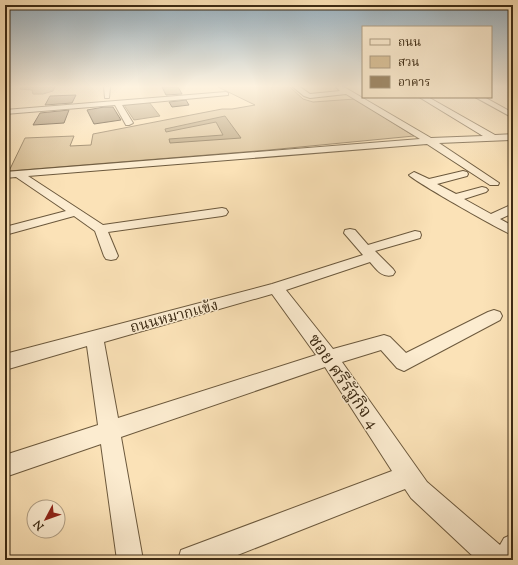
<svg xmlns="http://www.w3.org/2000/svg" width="518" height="565" viewBox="0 0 518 565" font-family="'Sorts Mill Goudy','Noto Serif Thai',serif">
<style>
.green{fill:#dbc39b;stroke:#8c7758}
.water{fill:#baa480;stroke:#887455}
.building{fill:#a08a69;stroke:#3d2b14}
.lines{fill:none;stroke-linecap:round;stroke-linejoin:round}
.minor-casing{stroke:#6c593d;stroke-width:2}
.minor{fill:#fcecd0;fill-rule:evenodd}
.labels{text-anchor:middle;stroke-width:3;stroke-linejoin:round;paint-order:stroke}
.street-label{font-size:15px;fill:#3d2b14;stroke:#fcecd0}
.near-street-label{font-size:18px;fill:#3d2b14;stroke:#fcecd0}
</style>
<rect width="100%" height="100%" fill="#fbe2b7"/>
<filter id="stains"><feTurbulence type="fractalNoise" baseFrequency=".005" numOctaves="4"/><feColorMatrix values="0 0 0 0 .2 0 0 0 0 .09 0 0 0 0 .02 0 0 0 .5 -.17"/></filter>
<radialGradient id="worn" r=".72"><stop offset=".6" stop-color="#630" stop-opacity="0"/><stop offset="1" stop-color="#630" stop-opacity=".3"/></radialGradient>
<polygon class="green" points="218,87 290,87 303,99 313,102 355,99 414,136 269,150 9,171 25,138 74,136 70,146 91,145 93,134 222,109 232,109 255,105"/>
<g class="water">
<polygon points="21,87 55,87 53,91 43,94 33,94 32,90 20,89"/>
<polygon points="149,102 160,116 134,120 124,105"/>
<polygon points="225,116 241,138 170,143 169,139 223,135 216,122 166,132 165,129"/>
</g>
<g class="building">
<polygon points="162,87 178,87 182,94 166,95"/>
<polygon points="76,95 72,103 45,105 50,96"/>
<polygon points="186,100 189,105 172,107 169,102"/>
<polygon points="104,107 113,107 121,120 94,124 87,110"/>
<polygon points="69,110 64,123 33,125 40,113"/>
</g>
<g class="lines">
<defs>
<g id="minor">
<polygon points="104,87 110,87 109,98 105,98"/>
<polygon points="293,87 300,87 310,94 340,91 336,87 344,87 431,138 483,136 419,97 428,97 495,135 513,134 513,140 439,143 499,183 498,185 490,185 427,144 28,176 103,225 222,208 226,209 228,212 226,215 222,216 108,232 118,256 116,259 111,260 106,259 104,256 95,231 74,216 5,235 5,227 66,211 16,177 5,178 5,172 420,139 346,94 310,98 304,96"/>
<polygon points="226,92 228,93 228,95 122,105 133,123 129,125 126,125 115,105 5,114 5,110"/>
<polygon points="475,97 484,97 513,113 513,118"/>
<path d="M 463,171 L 467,172 L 468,174 L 467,176 L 437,184 L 456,194 L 482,187 L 486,188 L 488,190 L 486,192 L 464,199 L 491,214 L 513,204 L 513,213 L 500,219 L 513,226 L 513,235 C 503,232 414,181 409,175 L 414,172 L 429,179 Z"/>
<path d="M 350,229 L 355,230 L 368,245 L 415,231 L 420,232 L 421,235 L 420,238 L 375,251 L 393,269 L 395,272 L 393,275 C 382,278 377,270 370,262 L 286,290 L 333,349 L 384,335 L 390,337 L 406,353 L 488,312 L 494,310 L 500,312 L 502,316 L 500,320 L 404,371 L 397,368 L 381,350 L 342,362 L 427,482 L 500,545 L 504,538 L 513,534 L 513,560 L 477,560 L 411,498 L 405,489 L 225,560 L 178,560 L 181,550 L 392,471 L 325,367 L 121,437 L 143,560 L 117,560 L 101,444 L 5,477 L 5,455 L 98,425 L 87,346 L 5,370 L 5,354 L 272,284 L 363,255 L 344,233 L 345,230 ZM 272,294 L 316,355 L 118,418 L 104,342 Z"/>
</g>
</defs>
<use href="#minor" class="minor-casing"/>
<use href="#minor" class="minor"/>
</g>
<linearGradient id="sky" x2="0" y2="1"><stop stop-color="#95aebe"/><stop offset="0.52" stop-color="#fdf2df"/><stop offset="1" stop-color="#fdf2df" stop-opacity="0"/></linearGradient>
<rect width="518" height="166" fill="url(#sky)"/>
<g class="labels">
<g class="street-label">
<text transform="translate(174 316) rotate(-15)" y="5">ถนนหมากแข้ง</text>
</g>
<g class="near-street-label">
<text transform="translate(344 381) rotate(55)" y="6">ซอย ศรีรัฐกิจ 4</text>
</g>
</g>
<rect width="518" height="565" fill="none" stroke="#fbe2b7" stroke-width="20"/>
<rect x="6" y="6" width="506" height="553" fill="none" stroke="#3d2b14" stroke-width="2"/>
<rect x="10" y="10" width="498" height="545" fill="none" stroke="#3d2b14"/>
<rect x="362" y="26" width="130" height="72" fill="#fcecd0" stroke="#b09f85"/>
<rect x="370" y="39" width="20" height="6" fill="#fcecd0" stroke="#b09f85"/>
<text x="398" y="46" font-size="12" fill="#3d2b14">ถนน</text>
<rect x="370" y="56" width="20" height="12" fill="#dbc39b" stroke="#b09f85"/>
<text x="398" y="66" font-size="12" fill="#3d2b14">สวน</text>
<rect x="370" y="76" width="20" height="12" fill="#a08a69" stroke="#b09f85"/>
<text x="398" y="86" font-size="12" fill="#3d2b14">อาคาร</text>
<g transform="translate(46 519) rotate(229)"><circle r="19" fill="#fcecd0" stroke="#b09f85"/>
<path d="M0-3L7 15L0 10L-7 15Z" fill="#8f2418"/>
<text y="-6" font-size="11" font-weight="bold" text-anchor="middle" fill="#3d2b14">N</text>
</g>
<rect width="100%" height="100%" filter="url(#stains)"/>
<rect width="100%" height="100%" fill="url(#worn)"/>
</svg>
